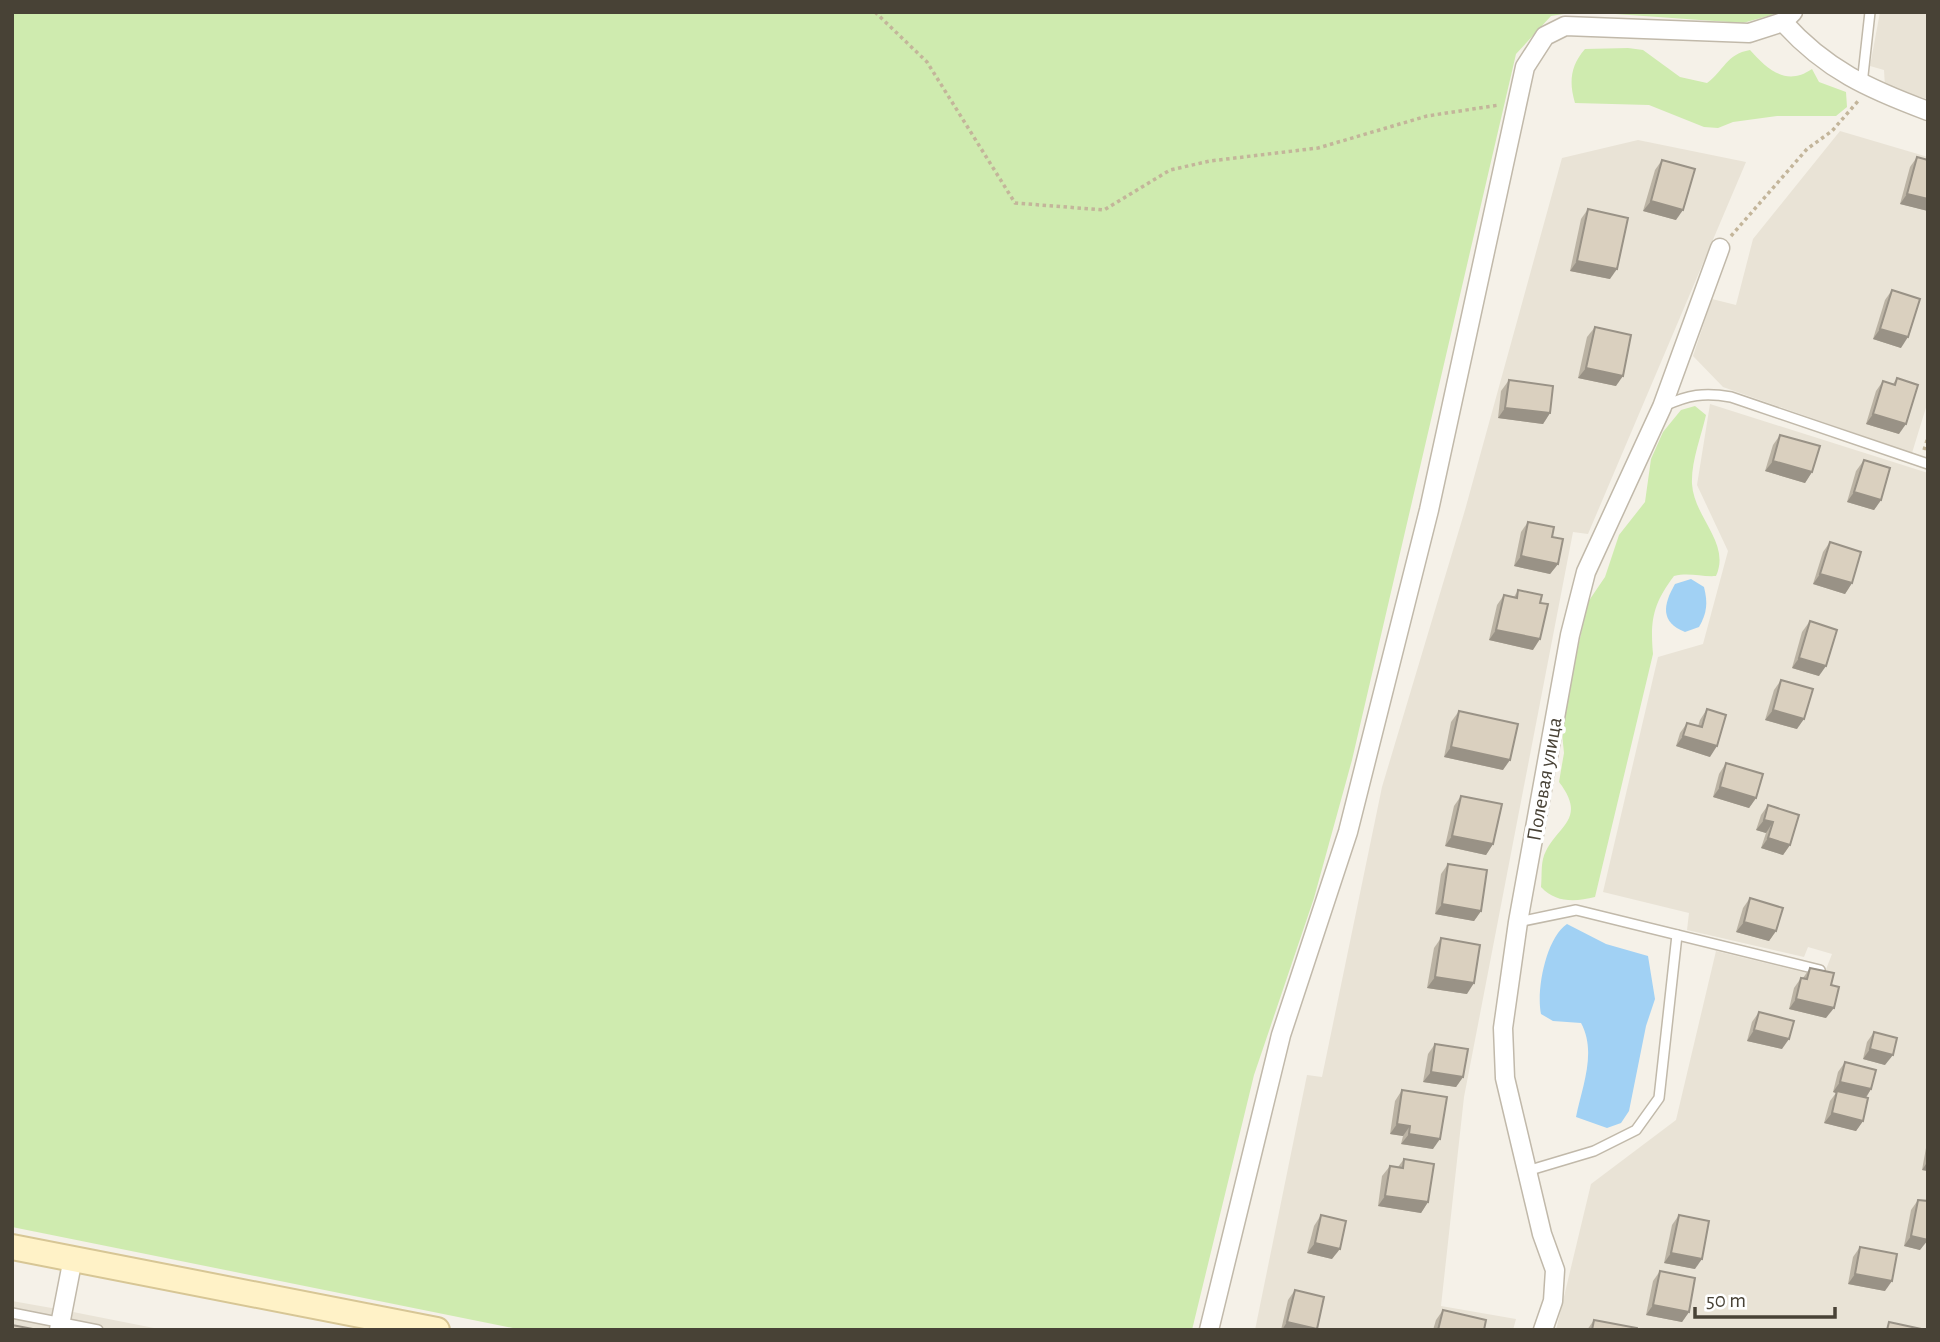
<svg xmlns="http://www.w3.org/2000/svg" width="1940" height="1342" viewBox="0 0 1940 1342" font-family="'Alegreya Sans',sans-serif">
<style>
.residential{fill:#e9e3d6}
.green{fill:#cfebaf}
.water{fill:#a1d1f4}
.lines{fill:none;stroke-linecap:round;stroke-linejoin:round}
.lane-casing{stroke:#c1b9aa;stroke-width:12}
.street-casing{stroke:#c1b9aa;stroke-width:21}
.secondary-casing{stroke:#d7c695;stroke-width:28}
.path{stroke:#c3b59a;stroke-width:3.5;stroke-dasharray:3.5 3.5;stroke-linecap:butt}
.lane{stroke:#fff;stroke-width:9}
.street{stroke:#fff;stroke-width:18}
.secondary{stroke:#fff2c7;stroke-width:24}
.wall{fill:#bbb3a4}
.shaded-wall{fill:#999286}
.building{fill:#dad0bf;stroke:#999286;stroke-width:2}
.labels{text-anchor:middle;stroke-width:7;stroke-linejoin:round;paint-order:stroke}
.street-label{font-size:21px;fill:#484236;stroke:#fff}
</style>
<rect width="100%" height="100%" fill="#f5f1e8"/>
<g class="residential">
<polygon points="1880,12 1928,12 1928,99 1885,87 1884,70 1870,66"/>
<polygon points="1840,131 1928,157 1928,401 1912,453 1723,387 1693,356 1712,299 1736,305 1753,239"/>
<polygon points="1638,140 1746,162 1588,534 1573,532 1464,1097 1441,1306 1516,1319 1513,1330 1255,1330 1307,1075 1322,1077 1382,787 1465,510 1562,158"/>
<polygon points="1710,404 1928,473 1928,1330 1556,1330 1591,1184 1676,1120 1716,951 1823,977 1832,954 1808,947 1804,957 1687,930 1689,913 1603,892 1658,657 1703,644 1728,551 1697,485"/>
<polygon points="12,1301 63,1310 164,1330 12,1330"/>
</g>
<g class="green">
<polygon points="12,12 1576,12 1551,16 1516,54 1352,760 1314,898 1254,1075 1192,1330 523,1330 12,1227"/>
<polygon points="1587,12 1782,12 1743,23"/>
<path d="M 1628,48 L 1643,50 L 1680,77 L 1707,83 C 1724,71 1726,54 1750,50 C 1767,69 1786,87 1812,69 L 1819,82 L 1846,92 L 1847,107 L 1836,116 L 1777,116 L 1733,122 L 1718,128 L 1704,127 L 1649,105 L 1575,103 C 1569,83 1570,66 1585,49 Z"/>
<path d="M 1695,406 L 1706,415 C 1701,437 1691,462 1692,484 C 1694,518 1731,543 1716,576 C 1701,577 1689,572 1674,576 C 1653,604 1650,620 1653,654 L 1595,897 C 1575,902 1556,903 1541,887 C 1542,878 1541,867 1543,859 C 1552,827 1590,822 1559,782 L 1564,753 L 1561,724 L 1588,602 L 1605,577 L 1619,535 L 1645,502 L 1651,459 L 1663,432 L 1681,410 Z"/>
</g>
<g class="water">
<path d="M 1691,579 L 1704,587 C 1708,603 1707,613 1699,627 L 1685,632 C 1660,622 1663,605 1675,584 Z"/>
<path d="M 1567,924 L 1606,944 L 1648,956 L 1655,999 L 1646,1026 L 1629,1111 L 1621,1123 L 1607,1128 L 1576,1117 C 1582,1087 1597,1052 1581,1023 L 1553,1021 L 1541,1014 C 1536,990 1546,938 1567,924 Z"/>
</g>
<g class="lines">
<defs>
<g id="lane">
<polyline points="1862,84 1870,12"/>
<path d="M 1664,406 C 1688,395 1704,392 1731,397 L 1928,464"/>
<polyline points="1518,922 1576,910 1820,970"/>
<polyline points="1527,1171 1594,1151 1636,1130 1659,1098 1677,935"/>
<polyline points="12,1313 98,1330"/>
</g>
<g id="street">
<path d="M 1783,22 C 1826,70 1869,89 1928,111"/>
<polyline points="59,1330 73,1258"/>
<polyline points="1209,1330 1281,1035 1348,832 1429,510 1525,67 1545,36 1565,26 1749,33 1783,22 1793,12"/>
<polyline points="1543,1330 1553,1301 1555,1270 1542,1234 1505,1078 1503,1028 1518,922 1570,635 1586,572 1662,407 1720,248"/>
</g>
<polyline id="secondary" points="12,1247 437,1330"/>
</defs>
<use href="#lane" class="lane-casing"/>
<use href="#street" class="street-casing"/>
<use href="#secondary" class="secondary-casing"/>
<g class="path">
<polyline points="875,12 927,62 1015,203 1104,210 1170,170 1210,161 1318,148 1427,116 1499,105"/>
<polyline points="1731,236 1807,149 1832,131 1859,100"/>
<polyline points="1924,450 1928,437"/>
</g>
<use href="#lane" class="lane"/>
<use href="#street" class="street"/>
<use href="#secondary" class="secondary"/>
</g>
<g class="wall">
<polygon points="1917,157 1928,211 1900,204 1910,167"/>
<polygon points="1662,160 1676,220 1643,211 1655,170"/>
<polygon points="1588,209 1610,279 1570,271 1581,219"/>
<polygon points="1892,290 1901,348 1873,339 1885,300"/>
<polygon points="1595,327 1616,386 1578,378 1587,337"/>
<polygon points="1897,378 1899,434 1866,424 1876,391 1883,381 1893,384"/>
<polygon points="1509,380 1550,413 1543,424 1498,418 1501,391"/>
<polygon points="1780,435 1812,472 1805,483 1765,471 1773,445"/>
<polygon points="1864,460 1881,500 1874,510 1847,502 1856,471"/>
<polygon points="1528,522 1552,537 1558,564 1550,574 1514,566 1521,532"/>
<polygon points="1830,542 1852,583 1845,594 1813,584 1823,552"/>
<polygon points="1518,590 1533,650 1489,640 1497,605 1504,595 1514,597"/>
<polygon points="1810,621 1819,676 1792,668 1802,632"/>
<polygon points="1781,680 1797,729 1765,720 1774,690"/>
<polygon points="1707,709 1710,757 1676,746 1680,733 1687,723 1698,726 1700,720"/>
<polygon points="1459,711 1503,770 1444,757 1451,722"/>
<polygon points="1726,763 1756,798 1749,808 1713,797 1719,774"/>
<polygon points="1461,796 1493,844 1486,855 1445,846 1454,806"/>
<polygon points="1768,805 1790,845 1783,855 1761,848 1766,833 1756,830 1761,815"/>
<polygon points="1448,864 1481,911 1474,921 1435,914 1441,874"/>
<polygon points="1750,898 1776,931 1769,941 1736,932 1743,908"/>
<polygon points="1441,938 1467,994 1427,988 1434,948"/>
<polygon points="1810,968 1831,985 1826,1018 1789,1009 1794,988 1801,978 1803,978"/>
<polygon points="1759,1012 1782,1049 1747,1041 1752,1022"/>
<polygon points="1874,1032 1885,1065 1863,1059 1867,1042"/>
<polygon points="1435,1044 1463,1077 1456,1087 1423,1082 1428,1054"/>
<polygon points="1845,1062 1871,1089 1866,1098 1863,1121 1856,1131 1824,1123 1830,1101 1836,1093 1833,1092 1838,1072"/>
<polygon points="1402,1090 1433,1149 1401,1144 1403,1136 1390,1134 1395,1101"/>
<polygon points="1928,1145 1928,1171 1922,1170 1926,1148"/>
<polygon points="1404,1159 1428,1202 1421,1213 1378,1206 1382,1176 1390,1166 1398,1167"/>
<polygon points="1918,1200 1920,1250 1904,1246 1911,1210"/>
<polygon points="1321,1215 1332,1259 1307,1253 1314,1226"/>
<polygon points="1679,1215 1695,1269 1664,1263 1672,1225"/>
<polygon points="1860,1247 1885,1291 1848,1284 1853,1257"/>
<polygon points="1660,1271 1689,1312 1682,1322 1646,1315 1653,1281"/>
<polygon points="1295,1290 1316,1330 1281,1330 1288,1300"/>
<polygon points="1443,1310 1484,1330 1433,1330 1436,1320"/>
<polygon points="1594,1320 1637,1330 1587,1330"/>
</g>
<g class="shaded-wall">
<polygon points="1907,194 1928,199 1928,211 1900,204"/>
<polygon points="1651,201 1683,210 1676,220 1643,211"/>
<polygon points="1577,261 1617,269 1610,279 1570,271"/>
<polygon points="1880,329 1908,337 1901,348 1873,339"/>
<polygon points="1586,368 1623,376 1616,386 1578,378"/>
<polygon points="1505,408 1550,413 1543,424 1498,418"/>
<polygon points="1873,414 1906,424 1899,434 1866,424"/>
<polygon points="1773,461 1812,472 1805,483 1765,471"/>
<polygon points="1854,492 1881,500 1874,510 1847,502"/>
<polygon points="1521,556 1558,564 1550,574 1514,566"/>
<polygon points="1820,574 1852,583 1845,594 1813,584"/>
<polygon points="1496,630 1540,639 1533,650 1489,640"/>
<polygon points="1799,658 1826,666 1819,676 1792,668"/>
<polygon points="1773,710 1804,719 1797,729 1765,720"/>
<polygon points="1683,736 1717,746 1710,757 1676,746"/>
<polygon points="1451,747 1510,760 1503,770 1444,757"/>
<polygon points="1720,787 1756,798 1749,808 1713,797"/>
<polygon points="1764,820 1773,822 1766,833 1756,830"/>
<polygon points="1452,836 1493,844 1486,855 1445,846"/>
<polygon points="1768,838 1790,845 1783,855 1761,848"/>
<polygon points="1442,904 1481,911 1474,921 1435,914"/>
<polygon points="1744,922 1776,931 1769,941 1736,932"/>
<polygon points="1435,977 1474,983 1467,994 1427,988"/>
<polygon points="1796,999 1834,1008 1826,1018 1789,1009"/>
<polygon points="1754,1030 1789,1039 1782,1049 1747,1041"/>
<polygon points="1870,1049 1893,1055 1885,1065 1863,1059"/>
<polygon points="1431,1072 1463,1077 1456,1087 1423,1082"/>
<polygon points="1840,1082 1871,1089 1864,1100 1837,1091 1836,1093 1833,1092"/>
<polygon points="1832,1113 1863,1121 1856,1131 1824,1123"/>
<polygon points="1397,1124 1410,1126 1403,1136 1390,1134"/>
<polygon points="1409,1134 1440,1139 1433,1149 1401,1144"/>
<polygon points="1928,1161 1928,1171 1922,1170"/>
<polygon points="1385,1196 1428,1202 1421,1213 1378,1206"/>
<polygon points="1911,1236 1928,1240 1920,1250 1904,1246"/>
<polygon points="1315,1243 1340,1249 1332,1259 1307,1253"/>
<polygon points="1671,1253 1702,1259 1695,1269 1664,1263"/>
<polygon points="1855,1274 1892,1281 1885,1291 1848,1284"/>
<polygon points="1653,1305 1689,1312 1682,1322 1646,1315"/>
<polygon points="1287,1322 1317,1329 1316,1330 1282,1330"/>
</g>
<g class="building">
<polygon points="1917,157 1928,160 1928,199 1907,194"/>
<polygon points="1662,160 1695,169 1683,210 1651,201"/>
<polygon points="1588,209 1628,218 1617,269 1577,261"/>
<polygon points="1892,290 1920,299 1908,337 1880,329"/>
<polygon points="1595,327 1631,335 1623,376 1586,368"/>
<polygon points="1897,378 1918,385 1906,424 1873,414 1883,381 1895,385"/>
<polygon points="1509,380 1553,386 1550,413 1505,408"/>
<polygon points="1780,435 1820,446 1812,472 1773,461"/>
<polygon points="1864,460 1890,468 1881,500 1854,492"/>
<polygon points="1528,522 1554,527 1552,537 1563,539 1558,564 1521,556"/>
<polygon points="1830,542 1861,552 1852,583 1820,574"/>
<polygon points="1518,590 1542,595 1540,603 1548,604 1540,639 1496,630 1504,595 1517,598"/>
<polygon points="1810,621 1837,630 1826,666 1799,658"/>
<polygon points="1781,680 1813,689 1804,719 1773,710"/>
<polygon points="1707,709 1726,715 1717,746 1683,736 1687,723 1702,727"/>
<polygon points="1459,711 1518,724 1510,760 1451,747"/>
<polygon points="1726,763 1763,774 1756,798 1720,787"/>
<polygon points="1461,796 1502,804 1493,844 1452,836"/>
<polygon points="1768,805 1799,815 1790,845 1768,838 1773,822 1764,820"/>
<polygon points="1448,864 1487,870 1481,911 1442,904"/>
<polygon points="1750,898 1783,908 1776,931 1744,922"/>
<polygon points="1441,938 1480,945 1474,983 1435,977"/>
<polygon points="1810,968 1834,973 1831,985 1839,987 1834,1008 1796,999 1801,978 1807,979"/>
<polygon points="1759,1012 1794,1021 1789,1039 1754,1030"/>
<polygon points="1874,1032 1897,1038 1893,1055 1870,1049"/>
<polygon points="1435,1044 1468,1049 1463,1077 1431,1072"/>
<polygon points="1845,1062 1876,1070 1871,1089 1840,1082"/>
<polygon points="1402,1090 1447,1097 1440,1139 1409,1134 1410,1126 1397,1124"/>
<polygon points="1837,1091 1868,1098 1863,1121 1832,1113"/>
<polygon points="1404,1159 1434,1164 1428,1202 1385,1196 1390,1166 1403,1168"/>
<polygon points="1918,1200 1928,1201 1928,1240 1911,1236"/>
<polygon points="1321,1215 1346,1221 1340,1249 1315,1243"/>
<polygon points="1679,1215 1709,1221 1702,1259 1671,1253"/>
<polygon points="1860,1247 1897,1254 1892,1281 1855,1274"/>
<polygon points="1660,1271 1695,1278 1689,1312 1653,1305"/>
<polygon points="1295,1290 1324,1297 1317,1329 1287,1322"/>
<polygon points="1443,1310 1486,1320 1484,1330 1438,1330"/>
<polygon points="1594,1320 1637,1328 1637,1330 1592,1330"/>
<polygon points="1889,1322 1926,1330 1887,1330"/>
<polygon points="12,1325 38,1330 12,1330"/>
</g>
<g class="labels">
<g class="street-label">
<text transform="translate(1544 779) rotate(-80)" y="7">Полевая улица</text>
</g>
</g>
<rect width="1940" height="1342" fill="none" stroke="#484236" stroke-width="28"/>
<path d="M1695 1307v10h140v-10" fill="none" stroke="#484236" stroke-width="3.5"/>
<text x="1706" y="1307" font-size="21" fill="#484236" stroke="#ffffff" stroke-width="5" paint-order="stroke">50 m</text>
</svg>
